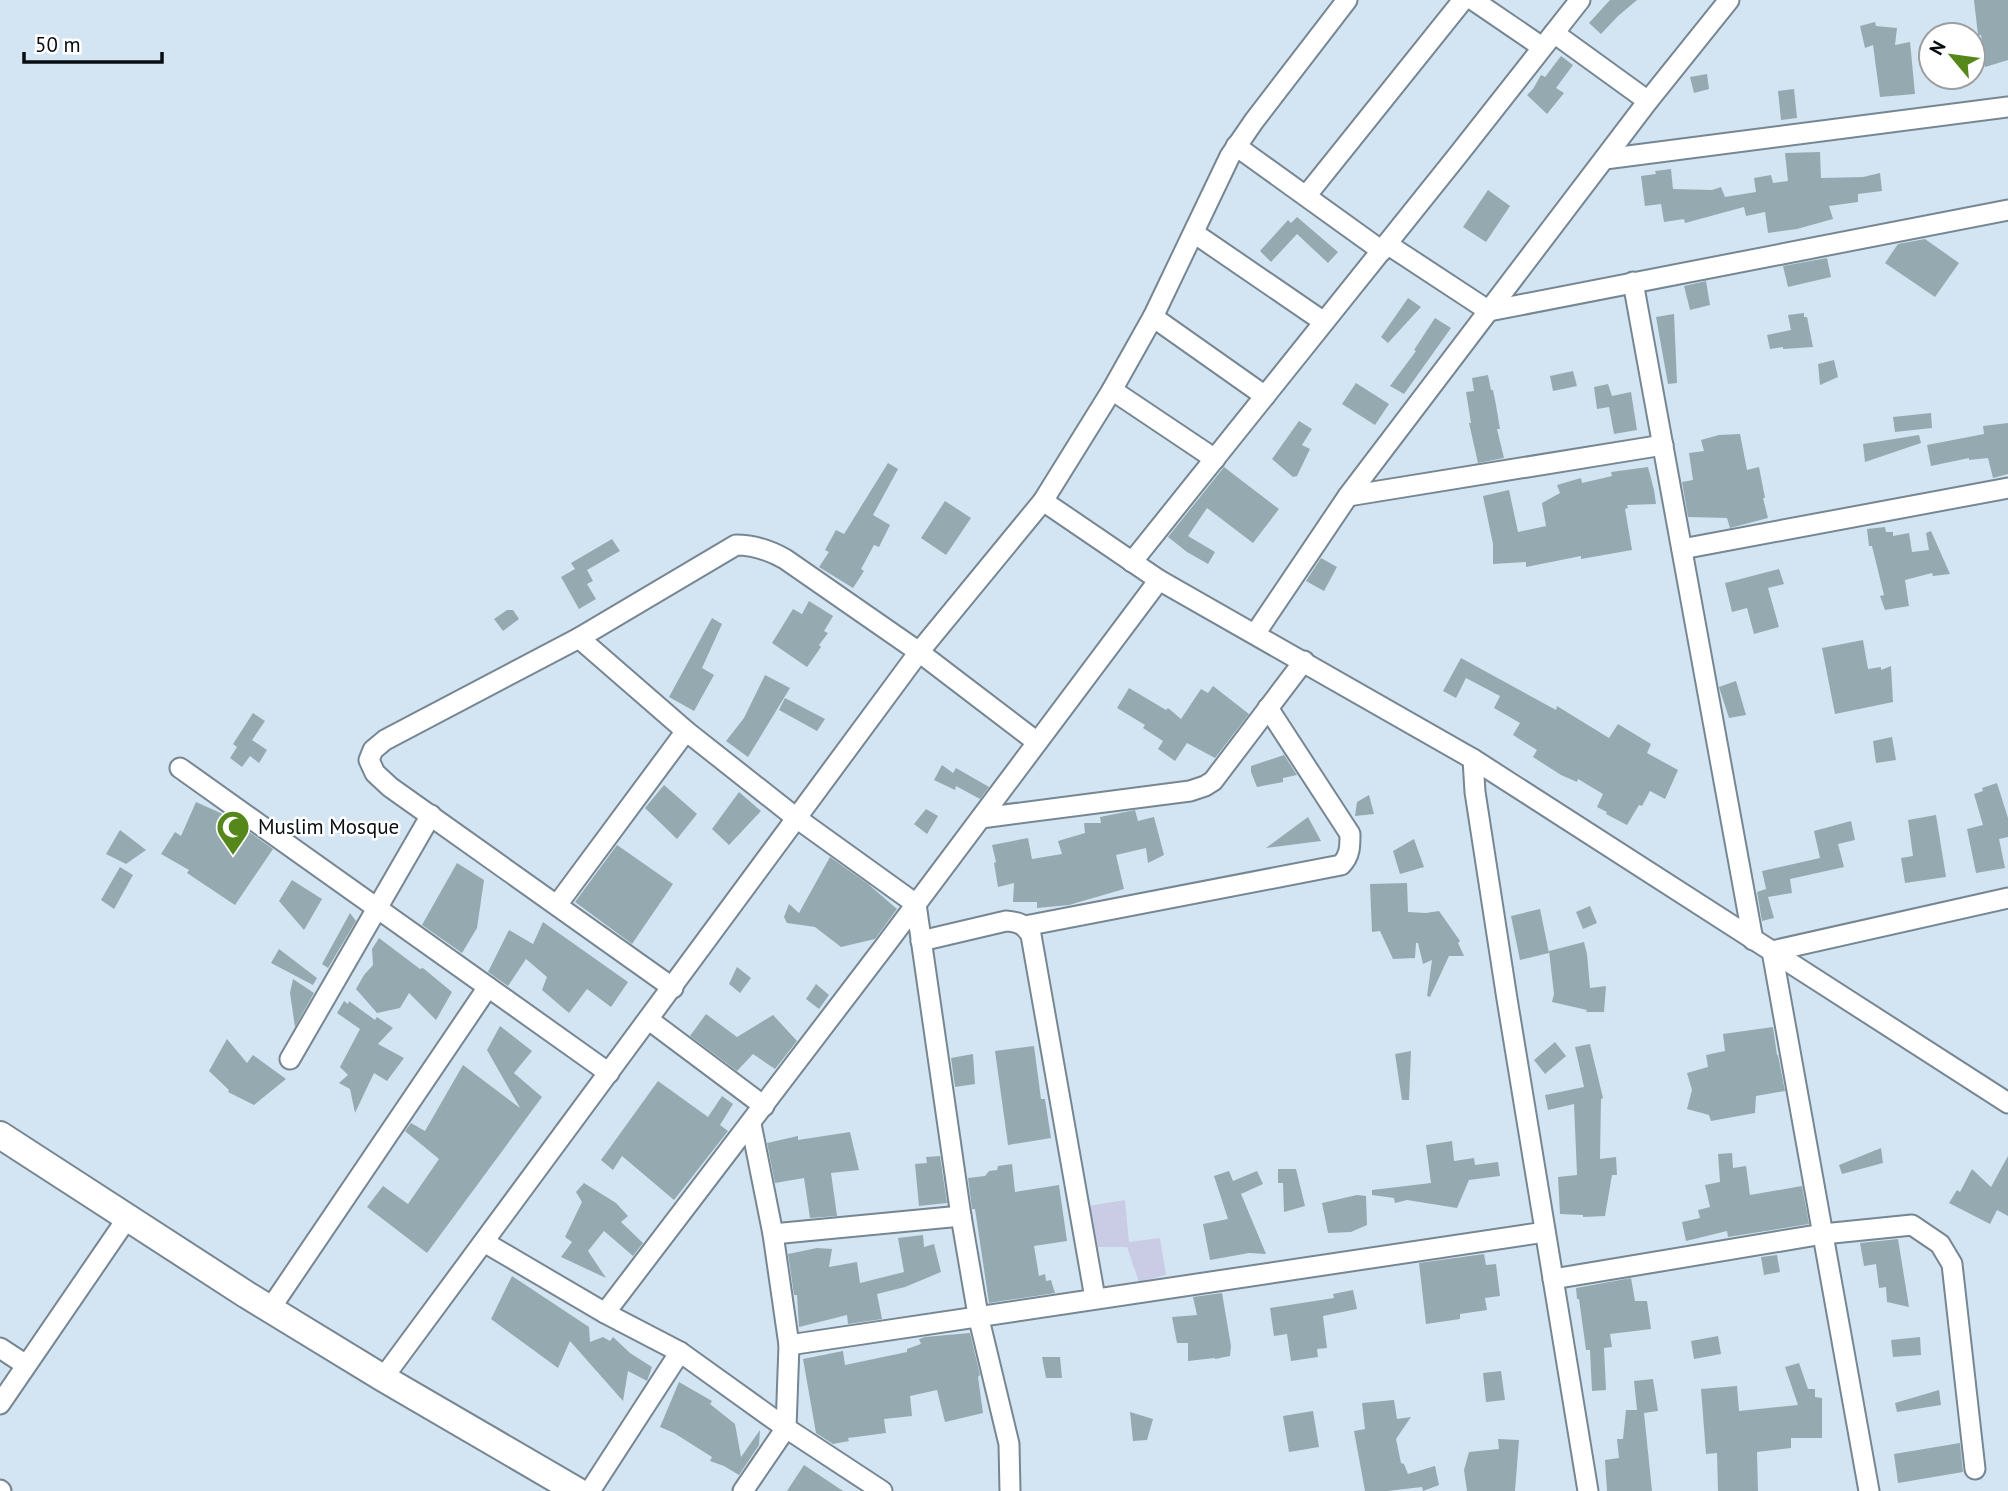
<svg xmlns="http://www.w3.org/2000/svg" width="2008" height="1491" viewBox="0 0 2008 1491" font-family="'PT Sans',sans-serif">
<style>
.green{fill:#cacce6}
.building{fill:#94aab0}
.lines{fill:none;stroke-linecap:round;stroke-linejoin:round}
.street-casing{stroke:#768692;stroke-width:23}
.secondary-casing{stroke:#768692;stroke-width:30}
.street{stroke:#fff;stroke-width:19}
.secondary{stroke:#fff;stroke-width:26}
.labels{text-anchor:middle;stroke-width:5;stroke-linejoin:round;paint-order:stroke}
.poi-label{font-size:21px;fill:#070d11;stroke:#fff;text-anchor:start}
</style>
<rect width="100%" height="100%" fill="#d3e5f2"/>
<polygon class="green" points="1125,1200 1129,1242 1160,1238 1166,1275 1139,1282 1127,1247 1098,1247 1088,1206"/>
<g class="building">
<polygon points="1610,0 1637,0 1618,16 1601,34 1589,23"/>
<polygon points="1974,0 2008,0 2008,60 1985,67 1981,35 1978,35"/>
<polygon points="1875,22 1876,26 1897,28 1895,45 1910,42 1915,94 1880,97 1873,45 1865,48 1860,26"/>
<polygon points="1561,56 1573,65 1556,88 1564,93 1547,114 1527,95 1533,89 1541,75 1545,77"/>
<polygon points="1707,74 1709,89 1694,93 1690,77"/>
<polygon points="1794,89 1797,118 1781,120 1778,91"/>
<polygon points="1820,152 1821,178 1863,177 1880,173 1882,191 1858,194 1858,202 1829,206 1833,219 1797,229 1768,233 1765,212 1746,216 1744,207 1685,223 1684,219 1664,222 1661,204 1645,206 1641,176 1656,174 1655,171 1671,169 1673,189 1712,190 1721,187 1725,197 1756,192 1754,178 1771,175 1773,183 1788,181 1785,153"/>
<polygon points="1488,190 1510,206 1486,242 1463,227"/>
<polygon points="1297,217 1338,252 1328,263 1297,234 1271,262 1260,251 1288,220 1291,223"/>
<polygon points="1925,239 1959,263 1935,297 1885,263 1898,244"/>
<polygon points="1827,258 1831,277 1788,287 1783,266"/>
<polygon points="1706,281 1710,305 1690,310 1684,286"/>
<polygon points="1408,298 1421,307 1388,343 1381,337"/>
<polygon points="1804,313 1804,317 1807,317 1813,347 1783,349 1783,347 1770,349 1767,335 1791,330 1788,315"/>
<polygon points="1674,314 1677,383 1668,384 1656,317"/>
<polygon points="1435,318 1451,328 1404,394 1390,386 1416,351 1414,350"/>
<polygon points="1834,360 1838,377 1820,385 1818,364"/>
<polygon points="1573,371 1577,386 1553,391 1550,376"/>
<polygon points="1488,375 1491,390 1493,390 1496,405 1500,429 1497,429 1504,458 1478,463 1469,423 1471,423 1466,392 1474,391 1472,378"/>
<polygon points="1356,383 1389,404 1375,425 1342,404"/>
<polygon points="1608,384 1612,396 1631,392 1637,430 1614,434 1609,407 1597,409 1594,387"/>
<polygon points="1931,413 1932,428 1895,432 1893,417"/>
<polygon points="1299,421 1312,429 1302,445 1310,449 1297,476 1293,477 1272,459"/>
<polygon points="2008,423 2008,474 1993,478 1988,458 1969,460 1969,458 1931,466 1927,445 1984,434 1983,426"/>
<polygon points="1740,434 1747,470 1759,467 1765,498 1763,498 1768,518 1730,528 1727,518 1688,517 1682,482 1693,480 1689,453 1704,451 1701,440 1719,435"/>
<polygon points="1919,435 1921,443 1865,462 1863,444"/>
<polygon points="888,463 898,469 873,515 890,525 879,547 874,545 861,569 864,571 853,588 819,567 829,552 825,550 836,530 844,534"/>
<polygon points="1224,467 1279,509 1253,543 1207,508 1188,536 1215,552 1208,564 1187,552 1168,537"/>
<polygon points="1648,467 1654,490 1656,504 1627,505 1628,508 1625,509 1632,550 1581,559 1581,556 1526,567 1526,562 1493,564 1493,544 1483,496 1509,490 1518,532 1546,526 1542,503 1560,493 1557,485 1581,478 1582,483 1612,476 1611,472"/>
<polygon points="945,501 971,518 946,555 921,538"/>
<polygon points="1885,527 1886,532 1893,532 1893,536 1909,533 1912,552 1929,550 1926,533 1931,531 1950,574 1933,576 1932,573 1905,580 1909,606 1885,610 1880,596 1884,595 1872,546 1869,546 1867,529"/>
<polygon points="612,539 620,551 587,570 593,581 587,584 596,599 579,609 561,577 575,569 571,563"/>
<polygon points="1321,558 1337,567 1324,591 1306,581"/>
<polygon points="1779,569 1784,584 1768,588 1779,627 1754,634 1747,608 1732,612 1725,583"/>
<polygon points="809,601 833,616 824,631 828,633 819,645 821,647 807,667 772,643 793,609 802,614"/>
<polygon points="507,610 513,610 519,619 503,631 494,619"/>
<polygon points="712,618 722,624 702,668 714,675 694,711 669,697"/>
<polygon points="1863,640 1868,669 1881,667 1881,670 1891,666 1893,702 1835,714 1822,648"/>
<polygon points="1461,658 1556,710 1557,706 1609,738 1618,724 1651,744 1647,753 1678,770 1665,799 1650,791 1642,806 1639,805 1627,825 1606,814 1607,812 1597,807 1603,794 1578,779 1577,782 1561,775 1533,757 1537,750 1513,735 1520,723 1494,708 1500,696 1466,678 1456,698 1443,691"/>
<polygon points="765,675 790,688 748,757 726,741 744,718"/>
<polygon points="1736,681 1746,715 1729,718 1719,687"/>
<polygon points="1213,686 1249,714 1215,758 1187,743 1175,761 1158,749 1163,741 1143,728 1145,725 1117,708 1129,688 1166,710 1168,708 1181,719 1201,689 1208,693"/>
<polygon points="785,698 825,719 817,731 779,710"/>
<polygon points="253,713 265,721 252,740 267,750 259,763 250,756 242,767 230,758 237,747 233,744"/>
<polygon points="1892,737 1896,760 1876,763 1873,741"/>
<polygon points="1284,755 1297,775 1283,778 1283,782 1257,787 1251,772 1251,766"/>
<polygon points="942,765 953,773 956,768 989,787 980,799 956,786 955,790 934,780"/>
<polygon points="1997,783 2008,818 2008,837 1999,839 2005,868 1976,873 1967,829 1983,825 1974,794 1983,791 1982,788"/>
<polygon points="664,785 697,814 677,839 645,808"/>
<polygon points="739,792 761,811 729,845 712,829"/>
<polygon points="1369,795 1374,814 1355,816 1357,802"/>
<polygon points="196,802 225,815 273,849 235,905 187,873 189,870 161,854 175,832 181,836"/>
<polygon points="926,809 938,816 927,834 914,824"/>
<polygon points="1135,810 1138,821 1154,817 1164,855 1148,863 1146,848 1116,855 1124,889 1069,905 1037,908 1037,902 1013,902 1014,883 998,887 994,863 996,862 992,845 1028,838 1032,859 1062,854 1058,841 1085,833 1084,823 1101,823 1100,817"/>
<polygon points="1936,815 1946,877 1905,883 1901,858 1913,856 1908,820"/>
<polygon points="1308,817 1321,841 1266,848"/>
<polygon points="1851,821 1855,840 1838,844 1844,867 1790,879 1792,893 1768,897 1774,918 1762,921 1757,892 1766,889 1767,893 1762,871 1820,858 1814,831"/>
<polygon points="120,830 146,850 126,864 106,854"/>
<polygon points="1414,839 1424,867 1400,874 1393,851"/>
<polygon points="617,845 673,884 632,944 575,902"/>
<polygon points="830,857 868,884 897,909 875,939 841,947 815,927 787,923 784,917 789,904 799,913"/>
<polygon points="457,863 484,880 477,928 462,953 422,925"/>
<polygon points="120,867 133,875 114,909 101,900"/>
<polygon points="292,880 322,899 304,930 279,901"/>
<polygon points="1407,883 1408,912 1426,913 1439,911 1460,941 1458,943 1464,956 1449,956 1430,997 1427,996 1432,960 1423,964 1418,943 1416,943 1415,958 1393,959 1380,931 1372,932 1370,884"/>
<polygon points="1590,906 1597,923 1583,929 1576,912"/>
<polygon points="1540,909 1549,953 1520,960 1511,916"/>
<polygon points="350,913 356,921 328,968 322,964"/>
<polygon points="543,922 628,982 611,1007 587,989 569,1013 542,990 547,977 526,959 508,986 488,972 509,930 533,944"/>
<polygon points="379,938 420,969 423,968 452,992 436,1020 409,993 400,1008 377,1013 356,989 364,975 373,965 372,949"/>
<polygon points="1584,942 1587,954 1590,988 1606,986 1604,1012 1586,1012 1587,1010 1552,1002 1554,994 1549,951"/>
<polygon points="279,949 317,978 313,985 271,963"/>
<polygon points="737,967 751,978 740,993 729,984"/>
<polygon points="293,979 314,993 295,1027 290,993"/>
<polygon points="816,984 829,995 819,1009 806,999"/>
<polygon points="344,1001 348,1004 349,1001 375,1020 377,1017 393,1028 378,1044 404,1058 387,1081 374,1073 355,1113 350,1089 339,1083 348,1075 340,1067 360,1029 337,1013"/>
<polygon points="706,1014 737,1037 773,1015 797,1041 775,1069 753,1054 737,1071 690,1036"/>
<polygon points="500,1026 532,1051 514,1073 542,1097 427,1253 367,1207 383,1186 408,1204 439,1159 405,1131 411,1123 425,1131 463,1065 520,1108 487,1050"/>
<polygon points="1773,1027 1777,1055 1778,1055 1785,1091 1756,1096 1755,1113 1711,1121 1709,1115 1687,1109 1692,1090 1687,1073 1708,1067 1706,1055 1725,1051 1723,1034"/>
<polygon points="227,1039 247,1063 253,1055 286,1079 254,1105 228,1092 229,1090 209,1071"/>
<polygon points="1555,1042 1566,1056 1545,1074 1534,1060"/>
<polygon points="1590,1044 1603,1098 1601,1099 1600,1159 1616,1157 1617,1175 1612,1175 1605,1216 1583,1217 1583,1215 1560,1214 1558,1177 1577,1175 1574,1104 1548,1110 1545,1095 1584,1087 1575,1047"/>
<polygon points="1034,1046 1041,1099 1045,1099 1051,1138 1008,1145 995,1051"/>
<polygon points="1411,1051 1409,1100 1402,1100 1395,1054"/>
<polygon points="973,1054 975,1084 955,1087 951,1058"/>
<polygon points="658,1081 708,1117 722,1096 733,1104 720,1125 728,1131 674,1200 622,1156 613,1170 601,1160"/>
<polygon points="850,1132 859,1170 831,1173 837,1216 810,1218 804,1178 775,1183 767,1143 798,1136 798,1140"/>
<polygon points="1452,1141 1454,1161 1474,1158 1475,1165 1498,1162 1500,1176 1469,1180 1457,1208 1407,1200 1395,1203 1394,1198 1372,1195 1372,1190 1431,1183 1426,1145"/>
<polygon points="1881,1148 1883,1163 1842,1174 1839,1165"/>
<polygon points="1732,1153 1733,1168 1746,1166 1750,1195 1802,1186 1809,1224 1728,1237 1727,1231 1686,1241 1682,1222 1700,1218 1698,1210 1710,1207 1705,1185 1720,1182 1718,1154"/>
<polygon points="940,1156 947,1203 919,1206 915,1164 927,1163 926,1157"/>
<polygon points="2008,1156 2008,1216 1997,1210 1990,1224 1949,1203 1957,1190 1960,1192 1972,1169 1991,1187"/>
<polygon points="1012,1164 1015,1192 1059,1185 1067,1241 1034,1246 1039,1276 1045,1274 1046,1281 1051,1280 1055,1293 989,1303 975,1209 972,1209 968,1178 985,1176 989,1171 997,1170 998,1166"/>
<polygon points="1278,1169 1296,1169 1305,1206 1284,1212 1283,1183 1278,1183"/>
<polygon points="1229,1171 1233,1181 1257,1171 1263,1184 1241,1194 1266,1254 1249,1253 1210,1260 1203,1224 1228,1219 1214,1176"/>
<polygon points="584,1183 616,1203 628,1216 621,1222 643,1243 633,1256 604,1231 588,1251 606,1278 561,1257 572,1242 565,1237 582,1202 576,1192"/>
<polygon points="1357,1195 1366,1196 1367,1225 1351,1232 1328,1233 1322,1203"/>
<polygon points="923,1235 924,1247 934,1244 941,1272 905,1287 877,1294 882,1319 848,1324 847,1315 799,1327 797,1295 794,1295 788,1254 817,1248 832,1249 829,1267 857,1262 860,1283 904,1272 898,1238"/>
<polygon points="1898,1239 1909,1307 1887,1302 1886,1287 1879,1288 1876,1264 1864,1266 1860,1243"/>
<polygon points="1484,1254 1486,1265 1496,1264 1500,1296 1485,1298 1487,1310 1460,1314 1460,1319 1426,1324 1419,1263"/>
<polygon points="1777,1255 1780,1272 1764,1275 1761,1257"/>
<polygon points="512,1276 589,1327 590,1342 603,1337 610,1341 613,1337 630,1353 652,1367 647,1381 628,1371 623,1401 570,1341 558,1368 491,1319"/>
<polygon points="1631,1278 1635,1301 1647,1301 1651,1329 1610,1334 1612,1347 1604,1348 1606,1390 1592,1391 1590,1350 1586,1350 1579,1299 1577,1299 1576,1288"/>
<polygon points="1353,1290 1357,1309 1323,1316 1327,1348 1317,1349 1318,1357 1291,1361 1287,1334 1274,1336 1270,1308 1334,1298 1333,1294"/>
<polygon points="1222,1293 1231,1346 1230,1356 1215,1359 1215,1358 1188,1361 1188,1343 1177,1343 1172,1317 1197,1315 1193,1297"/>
<polygon points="970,1333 980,1375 978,1377 983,1413 945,1422 937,1390 910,1396 912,1416 884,1419 886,1433 848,1438 849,1441 833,1444 816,1433 803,1359 843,1351 845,1365 907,1352 907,1349 921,1344 919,1339 925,1337"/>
<polygon points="1718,1336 1721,1354 1694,1359 1691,1341"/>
<polygon points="1920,1337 1921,1355 1893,1357 1891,1340"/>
<polygon points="1042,1357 1060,1357 1062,1378 1046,1378"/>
<polygon points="1799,1363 1808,1389 1815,1389 1815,1397 1822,1398 1822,1438 1791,1438 1791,1448 1757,1452 1758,1491 1718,1491 1717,1453 1706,1454 1701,1389 1737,1386 1739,1411 1798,1405 1785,1367"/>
<polygon points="1501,1371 1505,1400 1486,1402 1483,1373"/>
<polygon points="1653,1379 1658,1411 1644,1413 1652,1491 1607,1491 1605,1460 1619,1458 1617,1439 1623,1439 1626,1410 1637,1410 1634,1381"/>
<polygon points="679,1382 712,1401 710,1404 735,1424 741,1457 760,1430 759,1445 739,1475 724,1466 710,1461 712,1457 674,1433 660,1427"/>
<polygon points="1939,1390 1941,1405 1897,1412 1895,1403"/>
<polygon points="1394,1400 1397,1419 1411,1417 1396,1439 1401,1463 1404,1464 1408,1474 1435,1466 1439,1485 1423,1491 1422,1487 1387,1491 1365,1491 1354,1431 1365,1429 1362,1403"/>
<polygon points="1313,1411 1319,1447 1289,1452 1283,1416"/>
<polygon points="1130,1412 1153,1419 1147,1440 1133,1441"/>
<polygon points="1498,1439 1519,1440 1515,1491 1467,1491 1464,1470 1469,1452 1499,1449"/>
<polygon points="1960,1443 1963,1472 1898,1483 1894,1454"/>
<polygon points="804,1465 843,1491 787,1491"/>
</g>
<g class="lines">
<defs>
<g id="street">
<polyline points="1473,0 1542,47"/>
<polyline points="1554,33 1648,101"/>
<polyline points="1236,146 1382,251"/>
<polyline points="1605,159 2008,107"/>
<polyline points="1306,196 1463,0"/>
<polyline points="1194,233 1324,322"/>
<polyline points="1387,244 1489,311 2008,210"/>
<polyline points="1633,282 1753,940"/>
<polyline points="1153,317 1265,396"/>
<polyline points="1112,390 1215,459"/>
<polyline points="1348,496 1663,445"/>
<polyline points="1043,501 1159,580 1473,759 2008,1103"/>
<polyline points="1682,549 2008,488"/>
<polyline points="1132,562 1458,155 1580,0"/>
<polyline points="1255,634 1348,496 1648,101 1729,0"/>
<polyline points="579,638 686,731 795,817 916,904 961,1216 978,1315 1009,1444 1010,1491"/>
<polyline points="1473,759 1475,792 1507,999 1588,1491"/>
<polyline points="180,768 609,1073"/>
<polyline points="981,818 1190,791 1205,786 1213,781 1304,661"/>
<polyline points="557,905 686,731"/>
<path d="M 1025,926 L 1341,865 C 1350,856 1350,847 1350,834 L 1268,708"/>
<path d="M 921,941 L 1006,921 C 1019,922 1024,924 1031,935 L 1095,1298"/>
<path d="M 673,988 L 390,787 L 375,773 L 369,760 L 373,750 L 385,740 L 579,638 L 736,545 C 754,545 769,550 785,559 L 919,652 L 1037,742"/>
<polyline points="649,1020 764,1106"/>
<polyline points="290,1059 431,815"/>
<polyline points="773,1234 961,1216"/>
<polyline points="484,1242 605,1313 680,1352 786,1428 882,1491"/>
<polyline points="1553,1279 1823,1234 1912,1225 1940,1244 1952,1264 1975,1469"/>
<polyline points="270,1309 488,987"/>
<polyline points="605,1313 884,947 1159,580"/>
<polyline points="789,1345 1545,1232"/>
<polyline points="0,1348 26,1365"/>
<polyline points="383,1378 919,652 1043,501 1112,390 1153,317 1230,156 1254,121 1347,0"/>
<polyline points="0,1404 128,1217"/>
<polyline points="0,1490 1,1491"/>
<polyline points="590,1491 680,1352"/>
<polyline points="743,1491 786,1428 789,1345 773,1234 751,1124"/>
<polyline points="1869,1491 1772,951 2008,898"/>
</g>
<polyline id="secondary" points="0,1135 247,1295 383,1378 577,1491"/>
</defs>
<use href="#street" class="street-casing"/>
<use href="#secondary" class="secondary-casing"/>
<use href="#street" class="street"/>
<use href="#secondary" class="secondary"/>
</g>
<defs>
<symbol id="mosque-pin" viewBox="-11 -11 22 30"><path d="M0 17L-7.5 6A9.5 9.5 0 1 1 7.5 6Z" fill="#55871b" stroke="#fff"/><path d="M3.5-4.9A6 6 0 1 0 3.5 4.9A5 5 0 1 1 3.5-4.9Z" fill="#fff"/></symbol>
</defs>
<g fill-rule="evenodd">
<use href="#mosque-pin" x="214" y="808" width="38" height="52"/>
</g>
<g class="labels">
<g class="poi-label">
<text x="258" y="834">Muslim Mosque</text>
</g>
</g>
<g transform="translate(1952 56) rotate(299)"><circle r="33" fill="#ffffff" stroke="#9c9ea0" stroke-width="2"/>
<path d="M0-5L12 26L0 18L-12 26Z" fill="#55871b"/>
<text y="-10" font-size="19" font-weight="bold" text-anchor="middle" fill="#070d11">N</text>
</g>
<path d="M24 52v10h138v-10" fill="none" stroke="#070d11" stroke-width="3.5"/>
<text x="35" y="52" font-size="21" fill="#070d11" stroke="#ffffff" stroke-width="5" paint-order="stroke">50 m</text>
</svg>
